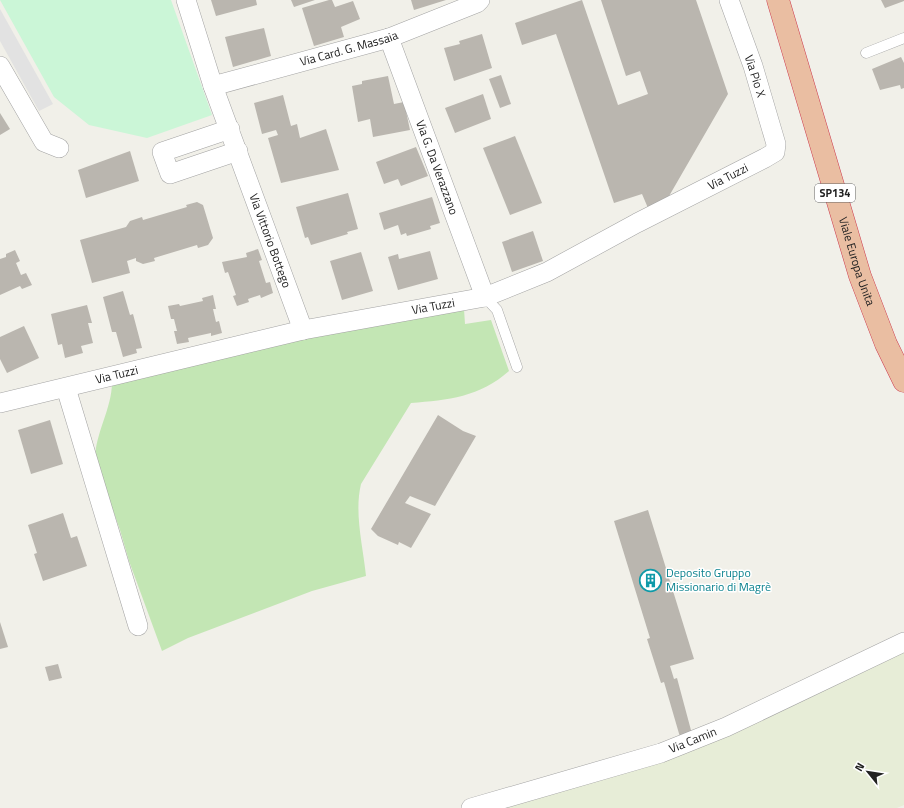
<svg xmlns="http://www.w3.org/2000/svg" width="904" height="808" viewBox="0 0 904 808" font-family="'Titillium Web',sans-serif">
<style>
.farmland{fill:#e7edd7}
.grass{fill:#c3e6b4}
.park{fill:#cbf6d7}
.parking{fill:#e2e2e2}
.building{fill:#bab6af}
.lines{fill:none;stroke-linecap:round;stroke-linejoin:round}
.service-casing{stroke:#a3a3a3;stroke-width:11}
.minor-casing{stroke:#a3a3a3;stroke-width:20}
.trunk-casing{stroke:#cc394e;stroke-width:23}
.service{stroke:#fff;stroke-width:10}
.minor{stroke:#fff;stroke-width:19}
.trunk{stroke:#eabea2;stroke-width:22}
.labels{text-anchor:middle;stroke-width:3;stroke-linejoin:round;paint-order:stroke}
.shield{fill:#fff;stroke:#646464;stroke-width:1}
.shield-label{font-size:11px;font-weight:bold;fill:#222}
.street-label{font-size:12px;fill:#222;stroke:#fff}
.culture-label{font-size:12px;fill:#0d838f;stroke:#fff;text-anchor:start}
</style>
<rect width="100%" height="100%" fill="#f1f0e9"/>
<polygon class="farmland" points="904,647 904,805 897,808 490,808 590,777"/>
<path class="grass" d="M 464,309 L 465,324 L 491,320 L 509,371 C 480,397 448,400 411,403 L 361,484 C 354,513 363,546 366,576 L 312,591 L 188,638 L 162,651 L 129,561 L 120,530 L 95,460 C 95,433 112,409 112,382 L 297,337 Z"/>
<polygon class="park" points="0,0 171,0 212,115 147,138 89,125 54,97"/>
<polygon class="parking" points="0,9 53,104 39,111 0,41"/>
<g class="building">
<polygon points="211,0 256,0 257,5 216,16"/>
<polygon points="291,0 315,0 294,7"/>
<polygon points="329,0 332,0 335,7 353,1 360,19 341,27 344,37 314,46 302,8"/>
<polygon points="411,0 446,0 414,10"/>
<polygon points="582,0 618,105 648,94 640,71 626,76 601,0 696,0 728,94 661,210 651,215 642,194 614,203 556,34 522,45 515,23"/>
<polygon points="881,0 904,0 904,1 885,8"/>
<polygon points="264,28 271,56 233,67 225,37"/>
<polygon points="482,34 492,68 454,81 444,48 460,44 459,41"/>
<polygon points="901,57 904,63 904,88 901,89 900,85 880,90 872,69"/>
<polygon points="501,75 511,104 500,108 489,79"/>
<polygon points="388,76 394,104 404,102 410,130 373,137 370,119 358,122 352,86 362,84 362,81"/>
<polygon points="483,94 491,119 455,133 445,108"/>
<polygon points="283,95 291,126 297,124 300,138 326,129 339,170 281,183 268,138 278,135 276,130 262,134 254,103"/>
<polygon points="0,113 10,129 0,135"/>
<polygon points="515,136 542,203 510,215 483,148"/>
<polygon points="416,147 428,176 401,186 398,179 384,184 376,162"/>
<polygon points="130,151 139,181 86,198 78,170"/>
<polygon points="348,193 358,229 347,232 348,234 311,245 308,237 305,238 296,207"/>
<polygon points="432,197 440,223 430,226 431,229 407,236 406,233 401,235 398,225 384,230 379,213"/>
<polygon points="197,202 203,205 213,238 208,245 198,248 197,245 154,258 155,261 143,264 136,261 136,258 127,261 130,273 92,283 80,240 126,227 130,221 142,217 143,220 187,207 186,205"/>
<polygon points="533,231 543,261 512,272 502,242"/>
<polygon points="258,249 262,260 259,261 266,283 270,282 273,293 261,298 260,295 248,299 249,302 237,306 233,296 236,295 228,272 225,273 222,262 247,257 246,253"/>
<polygon points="15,250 20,261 16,263 21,275 26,273 32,285 22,289 20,286 0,295 0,259 6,257 6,254"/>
<polygon points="430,251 438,279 398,290 388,257 398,254 399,259"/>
<polygon points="361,252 373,291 342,300 330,261"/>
<polygon points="123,291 130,315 133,314 142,348 136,349 137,353 123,357 116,332 112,332 103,297"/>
<polygon points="213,295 216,309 213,309 216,322 219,321 222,333 211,336 211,333 188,338 189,342 177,344 174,331 177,331 174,319 171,319 168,306 179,304 180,306 203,301 202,298"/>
<polygon points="87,305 92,323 88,323 93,343 81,346 83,353 65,358 62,344 58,345 51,314"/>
<polygon points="24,326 39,358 7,373 0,359 0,337"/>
<polygon points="438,415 463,431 476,436 435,506 410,496 405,503 431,514 411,548 399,542 398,545 378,536 371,529"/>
<polygon points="50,420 63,464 31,474 18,430"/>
<polygon points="648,510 694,659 670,666 674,679 677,678 692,734 680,737 664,682 661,683 647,639 650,638 614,521"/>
<polygon points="63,513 71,538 77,536 87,566 43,581 34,554 37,553 28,525"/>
<polygon points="0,622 8,647 0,649"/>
<polygon points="58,664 62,678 49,681 45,667"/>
</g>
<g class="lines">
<defs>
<g id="service">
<polyline points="866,53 904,38"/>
<polyline points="485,297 497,310 517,367"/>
</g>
<g id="minor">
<path id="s1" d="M 186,0 L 213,86 L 303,330"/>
<path id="s2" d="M 389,38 L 485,297"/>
<polyline points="0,66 44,142 59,148"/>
<path id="s3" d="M 213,86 L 389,38 L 477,3 L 480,0"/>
<polyline points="230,129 162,152 170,174 238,151"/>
<polyline points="66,388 138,626"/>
<path id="s4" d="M 0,403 L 303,330 L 485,297 L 547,272 L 637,223 L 765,158 L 775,152 L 776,144 L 753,66 L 729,0"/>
<path id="s5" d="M 471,808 L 661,753 L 726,727 L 904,642"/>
</g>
<g id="trunk">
<path id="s6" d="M 778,0 L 860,276 L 886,344 L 904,381"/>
</g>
</defs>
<use href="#service" class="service-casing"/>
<use href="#minor" class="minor-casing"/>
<use href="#trunk" class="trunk-casing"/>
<use href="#service" class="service"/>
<use href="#minor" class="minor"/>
<use href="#trunk" class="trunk"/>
</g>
<defs>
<symbol id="building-ring" viewBox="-11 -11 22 22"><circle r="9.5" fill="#fff" stroke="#0f9aa8" stroke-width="1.5"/><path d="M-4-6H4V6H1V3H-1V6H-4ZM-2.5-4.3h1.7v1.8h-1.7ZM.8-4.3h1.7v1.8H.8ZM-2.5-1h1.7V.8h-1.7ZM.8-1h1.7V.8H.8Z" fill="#0f9aa8"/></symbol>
</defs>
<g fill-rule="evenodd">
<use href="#building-ring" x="638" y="568" width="25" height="25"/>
</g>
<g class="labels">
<rect class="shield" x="815" y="184" width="40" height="18" rx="3"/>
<g class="shield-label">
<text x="835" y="197">SP134</text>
</g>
<g class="street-label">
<text dy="4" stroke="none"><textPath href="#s3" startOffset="141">Via Card. G. Massaia</textPath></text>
<text transform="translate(755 76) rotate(72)" y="4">Via Pio X</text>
<text dy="4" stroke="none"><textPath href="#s2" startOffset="138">Via G. Da Verazzano</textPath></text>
<text dy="4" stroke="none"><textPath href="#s4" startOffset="768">Via Tuzzi</textPath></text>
<text dy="4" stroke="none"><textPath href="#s1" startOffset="255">Via Vittorio Bottego</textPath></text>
<text dy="4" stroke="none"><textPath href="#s6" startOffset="273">Viale Europa Unita</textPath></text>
<text dy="4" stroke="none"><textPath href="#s4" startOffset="444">Via Tuzzi</textPath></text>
<text dy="4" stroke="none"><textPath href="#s4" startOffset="120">Via Tuzzi</textPath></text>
<text dy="4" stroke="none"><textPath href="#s5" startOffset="232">Via Camin</textPath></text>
</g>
<g class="culture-label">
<text x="666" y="577">Deposito Gruppo<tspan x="666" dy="14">Missionario di Magrè</tspan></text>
</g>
</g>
<g transform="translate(868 772) rotate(300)" stroke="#ffffff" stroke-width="3" paint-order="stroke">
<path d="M0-3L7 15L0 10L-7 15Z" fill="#222222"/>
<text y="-6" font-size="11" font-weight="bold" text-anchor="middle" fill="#222222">N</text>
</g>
</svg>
